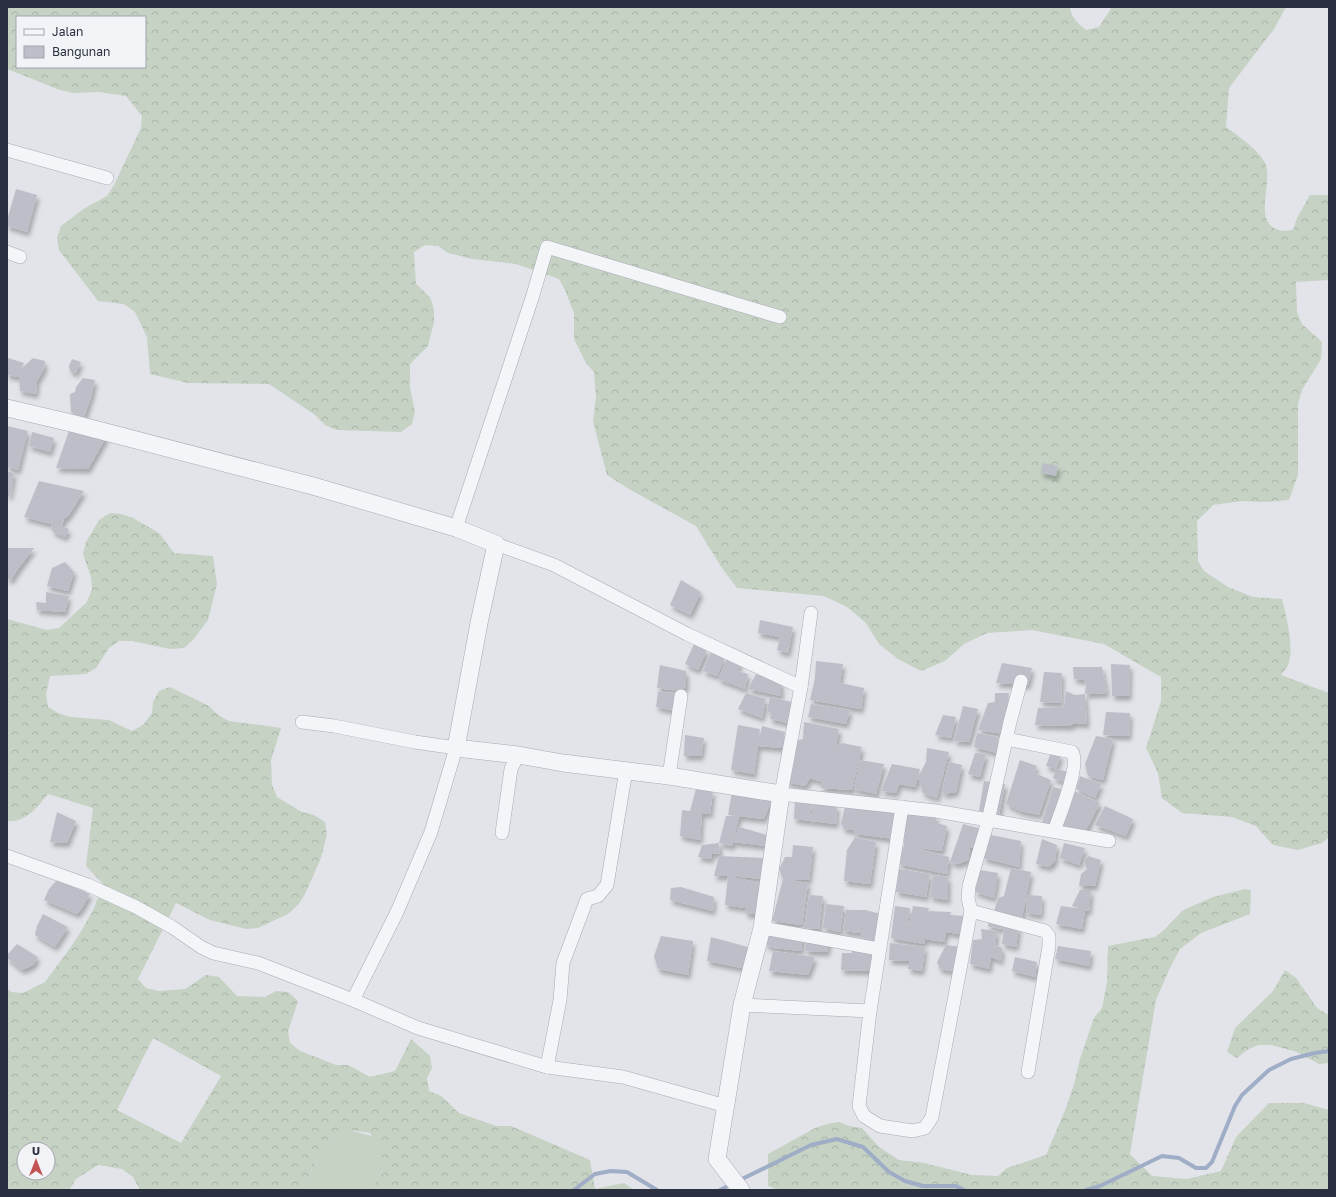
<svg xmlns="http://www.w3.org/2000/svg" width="1336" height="1197" viewBox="0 0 1336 1197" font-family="'Golos Text',sans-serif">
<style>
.grass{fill:#c5d2c4}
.forest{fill:url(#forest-crowns);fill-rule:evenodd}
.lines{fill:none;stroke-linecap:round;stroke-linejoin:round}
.stream{stroke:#a0adc6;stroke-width:4}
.building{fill:#bcbfc8;filter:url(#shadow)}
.minor-casing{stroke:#a7aab3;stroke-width:14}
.tertiary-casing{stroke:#a7aab3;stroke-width:18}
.minor{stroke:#f4f5f8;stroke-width:13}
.tertiary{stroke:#f4f5f8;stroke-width:17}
</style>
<defs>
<pattern id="forest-crowns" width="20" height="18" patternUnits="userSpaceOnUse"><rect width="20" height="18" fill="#c5d2c4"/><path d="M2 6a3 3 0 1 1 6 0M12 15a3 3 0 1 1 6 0" fill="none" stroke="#a9b5a9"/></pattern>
<filter id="shadow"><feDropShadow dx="2.5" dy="4.5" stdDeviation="2" flood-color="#0004"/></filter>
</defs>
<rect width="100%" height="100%" fill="#e2e4e9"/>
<g class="grass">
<polygon points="349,1130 372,1136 382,1150 382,1171 371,1190 306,1190 313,1166 331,1142"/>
<polygon points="624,1183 634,1190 594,1190 595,1189"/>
</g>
<g class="forest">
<path d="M 7,7 L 1070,7 C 1070,17 1079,24 1086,30 L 1099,27 L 1112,7 L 1286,7 L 1274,29 L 1229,88 L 1226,127 C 1238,136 1259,150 1265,163 C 1274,183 1252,221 1278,230 C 1282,232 1289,230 1293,230 L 1297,218 L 1310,195 L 1329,195 L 1329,280 L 1296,282 L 1297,312 L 1302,324 L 1322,342 L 1321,359 L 1302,390 L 1298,404 L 1298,475 L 1289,500 L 1265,502 L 1242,501 L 1213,505 L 1197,521 L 1198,561 L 1204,571 L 1228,587 L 1253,597 L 1282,599 C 1286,615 1295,649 1288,665 C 1287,668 1283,672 1281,675 L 1329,693 L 1329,837 L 1322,843 L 1298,850 L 1273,845 L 1256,826 L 1232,817 L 1182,813 L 1162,798 L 1158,773 L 1146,748 L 1161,701 L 1161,677 L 1104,644 L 1032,630 L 987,633 L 964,644 L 945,661 L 921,671 L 898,659 L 879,644 L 866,623 L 847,607 L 824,596 L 737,588 L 722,568 L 696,526 L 629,489 L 607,475 L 593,421 L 596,397 L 594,372 L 586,363 L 574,339 L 574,313 L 565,290 L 559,279 L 516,264 L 473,259 L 448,253 L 438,246 L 425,245 L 414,252 L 416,284 L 430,297 L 434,310 L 434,322 L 428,346 L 410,364 L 410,388 L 415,412 L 412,424 L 401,432 L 337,430 L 325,425 L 315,415 L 269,384 L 188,383 L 150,374 L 147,337 L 135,312 L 124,304 L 98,301 L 59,250 L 57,238 L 61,226 L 85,208 L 107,196 L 114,185 L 141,128 L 142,116 L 126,96 L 99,92 L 73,93 L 60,90 L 7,69 ZM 17,17 L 145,17 L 145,67 L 17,67 Z"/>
<path d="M 110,513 L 121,514 L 133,518 L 159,533 L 174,553 L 213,556 L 217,584 L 208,620 L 193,640 L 184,648 L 170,649 L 132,641 L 119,641 L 109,648 L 96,668 L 86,674 L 50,676 L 46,694 L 48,707 L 58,713 L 70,717 L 109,720 L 132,731 L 143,725 L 152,713 L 153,702 L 159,691 L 170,687 L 209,706 L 218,715 L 229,721 L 281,728 L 271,760 L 272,785 L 277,797 L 302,812 L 314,815 L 325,822 L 327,834 L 321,858 L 305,894 L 298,905 L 288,914 L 258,928 L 246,929 L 210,920 L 176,903 L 138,979 L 146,988 L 159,991 L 185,989 L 206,975 L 219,977 L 237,996 L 265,997 L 276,991 L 288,992 L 298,1001 L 288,1031 L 290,1043 L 300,1051 L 336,1065 L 348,1065 L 370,1077 L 395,1071 L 411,1039 L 430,1056 L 432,1068 L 427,1078 L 429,1091 L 441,1096 L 459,1113 L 496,1126 L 511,1126 L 590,1160 L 595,1189 L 594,1190 L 371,1190 L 382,1171 L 382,1150 L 370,1133 L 350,1130 L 331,1142 L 313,1166 L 306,1190 L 140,1190 L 133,1177 L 122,1169 L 98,1165 L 76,1179 L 69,1190 L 7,1190 L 7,988 L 11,992 L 23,993 L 45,982 L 68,951 L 82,930 L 94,908 L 103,884 L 86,866 L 93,808 L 48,794 C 37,807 26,823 7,821 L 7,619 L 47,630 L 59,628 L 87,602 L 92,589 L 91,577 L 83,554 L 86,542 L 99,520 ZM 153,1038 L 221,1076 L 181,1143 L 117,1110 ZM 24,1149 L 48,1149 L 48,1173 L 24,1173 Z"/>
<polygon points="1245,889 1251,890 1250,914 1201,933 1180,949 1169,970 1156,1000 1130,1154 1152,1176 1187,1179 1221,1171 1236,1137 1269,1103 1304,1103 1329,1110 1329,1190 778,1190 768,1186 768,1154 815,1128 827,1124 839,1122 849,1126 862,1128 879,1147 899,1160 924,1163 972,1175 998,1176 1007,1168 1046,1155 1066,1108 1074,1084 1080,1059 1094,1018 1102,1008 1107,982 1108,946 1155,937 1164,930 1183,910 1213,897"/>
<polygon points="1285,970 1296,978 1317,1008 1329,1015 1329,1063 1319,1064 1297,1052 1271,1045 1258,1045 1247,1050 1237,1058 1227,1052 1235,1028 1273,991"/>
</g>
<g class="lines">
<g class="stream">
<polyline points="738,1181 811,1145 837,1139 863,1147 889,1172 905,1181 923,1186 956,1186 964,1190"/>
<polyline points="574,1190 595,1174 611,1171 627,1172 657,1190"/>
<polyline points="720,1190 732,1184"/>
<polyline points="1086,1190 1100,1186 1162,1156 1179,1158 1196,1168 1206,1168 1212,1162 1235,1106 1242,1095 1269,1070 1291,1059 1315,1053 1329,1051"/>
</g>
</g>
<g class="building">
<polygon points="16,189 37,195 27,232 7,226 7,220"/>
<polygon points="8,358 24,363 20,370 33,358 45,361 44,369 37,381 36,394 20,391 19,377 7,375"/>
<polygon points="72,359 81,362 76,373 70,371 69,366"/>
<polygon points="83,378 95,380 92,394 83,421 71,412 70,394 75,392 76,387"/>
<polygon points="71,425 107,436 88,469 56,468"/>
<polygon points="7,426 28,431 18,470 7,467"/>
<polygon points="32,432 54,438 50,452 29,446"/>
<polygon points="1042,463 1058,466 1056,476 1041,473"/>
<polygon points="7,471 14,473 10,496 7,496"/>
<polygon points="39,481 84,491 69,515 64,519 62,527 69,529 65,537 53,532 51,524 24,517"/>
<polygon points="7,548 34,548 18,569 11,580 7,579"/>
<polygon points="65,562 74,572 68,591 47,586 52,568"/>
<polygon points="681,580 701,592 690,615 670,605"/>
<polygon points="46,592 69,596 65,612 37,610 36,602 46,603"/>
<polygon points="760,620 793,627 788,653 777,650 780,637 758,633"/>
<polygon points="694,644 707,650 698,670 685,664"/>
<polygon points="711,651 725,658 717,676 703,671"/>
<polygon points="728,656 740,662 738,671 748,674 745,689 718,679"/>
<polygon points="816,661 843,664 840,682 822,679 864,688 861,709 810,700 815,678"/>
<polygon points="1002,663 1032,668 1028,685 996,683"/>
<polygon points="1111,664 1130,665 1129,696 1112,696"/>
<polygon points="660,665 686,671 686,687 678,691 657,688"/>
<polygon points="1073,667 1102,667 1107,693 1085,694 1086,685 1084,680 1074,679"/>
<polygon points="1044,672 1062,673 1061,703 1040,702"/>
<polygon points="756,674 781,682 781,696 748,689"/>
<polygon points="1066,691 1075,695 1085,694 1087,724 1075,723 1069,726 1035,725 1038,708 1064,707"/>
<polygon points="658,692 677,693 675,711 656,707"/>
<polygon points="746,693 766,699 762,718 738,709"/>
<polygon points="995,693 1009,693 1004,734 978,730 988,703 995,702"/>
<polygon points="770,697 792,702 788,723 770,719 771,713 767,711"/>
<polygon points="811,704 850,710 846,724 808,717"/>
<polygon points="963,706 978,709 969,742 954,741"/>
<polygon points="1106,712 1130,713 1129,736 1103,735"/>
<polygon points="943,715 956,717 951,738 935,735"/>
<polygon points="804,722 839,729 836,747 842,743 862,747 852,790 821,788 822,782 810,778 805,786 786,782 795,741 803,739"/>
<polygon points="738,725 760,729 758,744 762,726 785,732 782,748 758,746 754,774 731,770"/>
<polygon points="977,733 998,737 997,753 974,747"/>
<polygon points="685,735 704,738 701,756 684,756"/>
<polygon points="1096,736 1113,739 1103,780 1088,776 1085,764"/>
<polygon points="927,748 949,752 937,798 923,793 918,777 915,787 899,784 896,793 881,791 892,764 920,769 918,777 926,762"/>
<polygon points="1051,752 1061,755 1056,769 1069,772 1067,783 1053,778 1056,769 1046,766"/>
<polygon points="975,753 986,754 980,777 968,774"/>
<polygon points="860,760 884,764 876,794 854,789"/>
<polygon points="1020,760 1037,766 1034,773 1051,780 1039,815 1020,811 1006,804"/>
<polygon points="949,762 962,765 956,792 944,794 942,791"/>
<polygon points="1080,776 1101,784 1095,798 1076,789"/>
<polygon points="984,781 1005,784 999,815 979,811"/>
<polygon points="1053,787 1070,791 1061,828 1042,822"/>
<polygon points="696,789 713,791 710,814 702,813 700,840 680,836 682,810 690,811"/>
<polygon points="1074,791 1100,803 1086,830 1064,826"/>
<polygon points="732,792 772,799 764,819 728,815"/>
<polygon points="795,799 812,800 810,821 815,802 837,806 836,824 810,821 794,819"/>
<polygon points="845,806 898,811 894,839 856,834 853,830 844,829 841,824"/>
<polygon points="1105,806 1133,819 1126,836 1095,825"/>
<polygon points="909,811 936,816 937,823 947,826 942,851 913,847 949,857 947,874 898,864 904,845 905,821"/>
<polygon points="57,812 76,821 67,843 50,842"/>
<polygon points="726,816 739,816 733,842 739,827 767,835 766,846 733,842 732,846 719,843"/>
<polygon points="963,824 982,829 977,849 970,847 968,860 958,864 950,862"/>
<polygon points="991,835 1021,841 1019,867 983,858"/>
<polygon points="855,837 876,842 870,884 844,881 847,850"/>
<polygon points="1042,839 1057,845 1055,861 1049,867 1036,864"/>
<polygon points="719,843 720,854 712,853 711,859 698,857 702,845"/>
<polygon points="1064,843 1085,848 1079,865 1060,858"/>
<polygon points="793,845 813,847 809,880 784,879 808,883 802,925 772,921 783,879 779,869 785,857 792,857"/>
<polygon points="719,856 766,858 764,879 728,876 764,884 761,914 746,914 745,908 725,905 728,876 714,876"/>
<polygon points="1088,856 1101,860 1095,886 1079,886 1081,874 1087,869 1084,861"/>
<polygon points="1011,868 1031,872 1022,918 994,912 998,898 1004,896"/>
<polygon points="899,869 930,874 926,897 896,892"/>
<polygon points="980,870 998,873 994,898 975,892"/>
<polygon points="933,875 948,877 948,900 930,897"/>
<polygon points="57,880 90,894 82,908 77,914 44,900 49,889"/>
<polygon points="681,887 714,897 713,911 670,900 671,888"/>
<polygon points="1080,890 1091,890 1089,911 1085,910 1082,929 1056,924 1061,906 1083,909 1072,906"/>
<polygon points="809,895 823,896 819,929 804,928"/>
<polygon points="1027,895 1042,896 1041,915 1026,913"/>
<polygon points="826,904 844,906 840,932 823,928"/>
<polygon points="895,906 910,908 907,937 913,906 929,908 928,911 951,912 950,915 966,916 964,935 946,932 944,942 925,939 924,944 891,938"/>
<polygon points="846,910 865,910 881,914 878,941 861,938 863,919 860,933 843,931"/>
<polygon points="43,914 68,927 55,947 35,935 37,926"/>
<polygon points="989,920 1019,927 1016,947 1002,944 1004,929 988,927"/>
<polygon points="769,925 804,928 801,951 774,948 765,944"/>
<polygon points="981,929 997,931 995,945 1002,948 1001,961 991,957 989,969 970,964 973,940 982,939"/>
<polygon points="807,933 830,937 827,952 805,951"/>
<polygon points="661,936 693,941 688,975 658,969 654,956"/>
<polygon points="711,937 755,949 752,970 707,961"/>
<polygon points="853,938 876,944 874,971 841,970 842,953 852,953"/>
<polygon points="890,943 925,947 922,971 908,969 910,961 889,960"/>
<polygon points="17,944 38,957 33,965 22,970 7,958 7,955"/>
<polygon points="946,945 961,947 957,972 940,969 937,962"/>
<polygon points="1058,946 1091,951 1089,966 1055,959"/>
<polygon points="773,951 815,957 808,975 769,971"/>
<polygon points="1015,957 1037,962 1035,977 1012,971"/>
</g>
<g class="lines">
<defs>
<g id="minor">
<polyline points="7,150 107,178"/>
<polyline points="7,252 20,257"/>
<polyline points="456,528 533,295 547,247 780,317"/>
<polyline points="496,544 554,565 687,634 801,687"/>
<polyline points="811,613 801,687 781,794 936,811 1109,841"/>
<polyline points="302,722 334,726 415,742 456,748 431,832 397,912 353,1000"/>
<path d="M 1006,739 L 1072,752 C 1081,763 1059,817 1054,831"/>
<polyline points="669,776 681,696"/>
<polyline points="902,807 870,1011 859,1106 864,1116 880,1126 913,1131 925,1128 932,1117 971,911 968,898 969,886 988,821 1010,722 1021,681"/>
<polyline points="502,833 511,769 518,755"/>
<polyline points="7,856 88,885 136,907 172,927 201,947 213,953 258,963 353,1000 418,1028 547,1067 623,1077 726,1106"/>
<polyline points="971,911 1045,931 1049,936 1049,946 1028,1072"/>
<polyline points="762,928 879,949"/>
<polyline points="742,1005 870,1011"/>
<polyline points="547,1067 560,1000 563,963 587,899 598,896 607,885 626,770"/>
</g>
<polyline id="tertiary" points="7,408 71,423 313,486 456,528 496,544 479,623 456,748 518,755 563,763 669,776 781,794 762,928 742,1005 717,1159 741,1190"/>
</defs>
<use href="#minor" class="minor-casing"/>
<use href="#tertiary" class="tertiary-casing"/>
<use href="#minor" class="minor"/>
<use href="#tertiary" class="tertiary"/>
</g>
<rect width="1336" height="1197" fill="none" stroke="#2b3040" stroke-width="16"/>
<rect x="16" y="16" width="130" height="52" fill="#f1f3f7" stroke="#a2a5ae"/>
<rect x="24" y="29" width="20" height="6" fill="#f4f5f8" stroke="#a2a5ae"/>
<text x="52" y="36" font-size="12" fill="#2b3040">Jalan</text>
<rect x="24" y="46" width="20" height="12" fill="#bcbfc8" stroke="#a2a5ae"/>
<text x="52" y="56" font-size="12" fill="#2b3040">Bangunan</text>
<g transform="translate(36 1161)"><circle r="19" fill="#f1f3f7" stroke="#a2a5ae"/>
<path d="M0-3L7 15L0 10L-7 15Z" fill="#c35254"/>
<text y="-6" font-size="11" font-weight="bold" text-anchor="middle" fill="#2b3040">U</text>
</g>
</svg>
